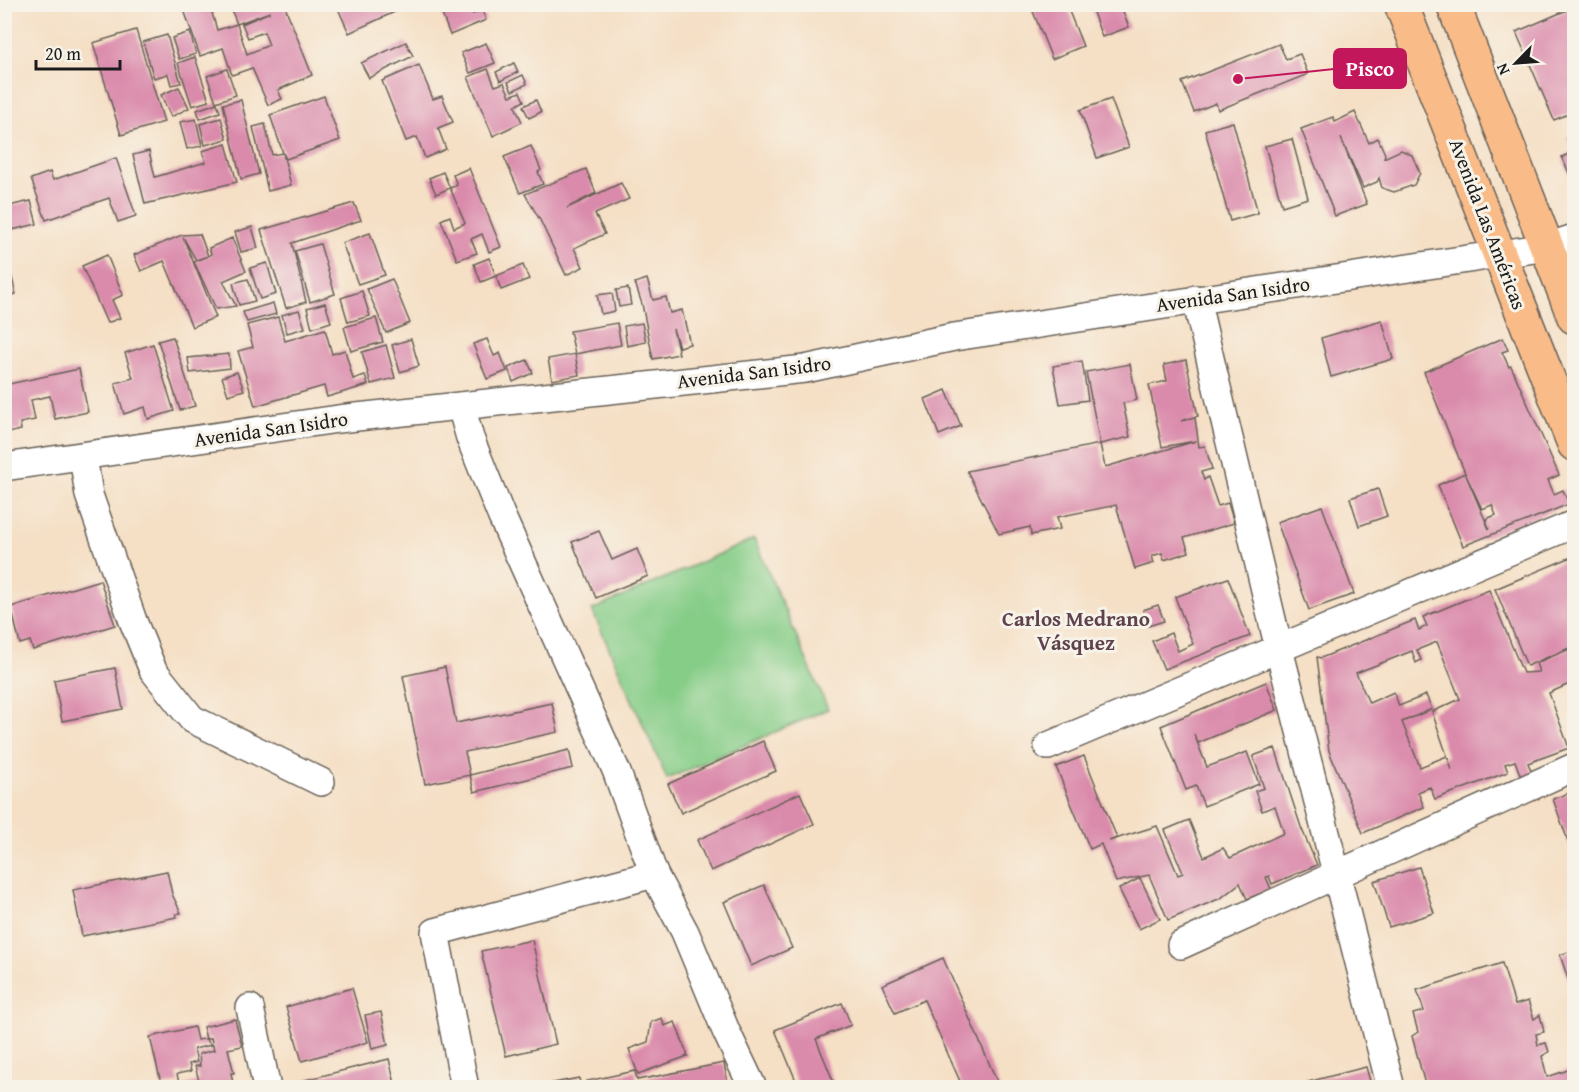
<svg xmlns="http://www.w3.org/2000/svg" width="1579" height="1092" viewBox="0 0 1579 1092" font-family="'Gentium Book Plus',serif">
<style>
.green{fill:#86cd88;stroke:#517452;stroke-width:1.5}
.building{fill:#da8aab;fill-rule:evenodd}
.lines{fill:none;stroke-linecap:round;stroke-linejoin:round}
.minor-casing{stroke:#686057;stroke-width:30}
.primary-casing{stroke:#686057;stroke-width:36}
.minor{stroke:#fff;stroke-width:27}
.primary{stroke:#f9bc89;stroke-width:33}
.labels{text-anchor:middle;stroke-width:6;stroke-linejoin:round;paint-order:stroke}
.street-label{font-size:20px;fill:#1c1c1c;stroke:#f7f3e8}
.neighbourhood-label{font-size:21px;font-weight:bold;fill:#5e424e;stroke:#f7f3e8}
.leader{fill:none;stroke:#c2185b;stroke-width:2}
.callout-dot{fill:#c2185b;stroke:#f7f3e8;stroke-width:2}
.callout{fill:#c2185b;stroke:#c2185b;stroke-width:2}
.callout-label{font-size:21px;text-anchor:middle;font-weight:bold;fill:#fff}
</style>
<rect width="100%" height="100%" fill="#f7f3e8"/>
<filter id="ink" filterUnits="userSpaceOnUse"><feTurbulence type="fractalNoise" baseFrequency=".0167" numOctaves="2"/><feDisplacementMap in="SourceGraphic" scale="12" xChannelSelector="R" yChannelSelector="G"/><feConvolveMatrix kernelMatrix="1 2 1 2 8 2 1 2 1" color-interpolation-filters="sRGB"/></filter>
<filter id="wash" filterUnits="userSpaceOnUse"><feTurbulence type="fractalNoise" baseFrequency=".008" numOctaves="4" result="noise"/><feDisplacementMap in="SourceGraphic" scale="24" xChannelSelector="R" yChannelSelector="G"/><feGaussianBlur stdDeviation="1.35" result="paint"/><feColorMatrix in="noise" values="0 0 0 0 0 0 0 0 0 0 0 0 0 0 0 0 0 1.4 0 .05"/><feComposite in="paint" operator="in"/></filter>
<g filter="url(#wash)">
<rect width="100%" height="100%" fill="#f5dfc5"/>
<polygon class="green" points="754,539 828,709 667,779 592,610"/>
<g id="blocks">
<g class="building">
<path d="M 182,4 L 219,4 L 220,10 L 212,13 L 217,30 L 237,24 L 229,4 L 284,4 L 312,75 L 278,90 L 282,99 L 268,105 L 252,68 L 232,75 L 223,48 L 200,56 ZM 270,12 L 242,24 L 248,38 L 264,32 L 269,45 L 247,54 L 237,24 Z"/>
<polygon points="336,4 399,4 401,9 349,33"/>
<polygon points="438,4 470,4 473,14 482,10 486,20 450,35"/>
<polygon points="1030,4 1066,4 1083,46 1052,59"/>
<polygon points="1090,4 1120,4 1129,27 1102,37"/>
<polygon points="1574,7 1574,120 1571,113 1554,120 1516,32"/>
<polygon points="136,30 164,122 121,135 93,43"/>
<polygon points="190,32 196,54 179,59 172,38"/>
<polygon points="167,35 181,83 171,85 168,74 154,78 143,42"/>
<polygon points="406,42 413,56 369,78 361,63"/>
<polygon points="486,43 495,63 470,73 461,53"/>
<polygon points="1279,44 1286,59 1300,54 1308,74 1218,110 1216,103 1194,112 1182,82"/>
<polygon points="195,57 209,101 192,106 178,63"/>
<polygon points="514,63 518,72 500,81 496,72"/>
<polygon points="419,65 433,99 442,96 453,122 438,128 446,149 425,158 417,137 406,141 382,81"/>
<polygon points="227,69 236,95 216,102 207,76"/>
<polygon points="488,69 495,86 504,83 510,96 520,92 524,101 515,106 522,122 493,136 468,77"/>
<polygon points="523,75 527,84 512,91 508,82"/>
<polygon points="179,87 189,108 171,117 161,95"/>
<polygon points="324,96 340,140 286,159 283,153 291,185 268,191 253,127 265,124 272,155 283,153 270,115"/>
<polygon points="1111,99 1129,147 1097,158 1080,110"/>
<polygon points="241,100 259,174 241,179 223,104"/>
<polygon points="536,100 541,112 529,118 523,106"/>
<polygon points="217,103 220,112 200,119 197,110"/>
<polygon points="1355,112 1369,143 1378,138 1385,154 1384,158 1401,150 1412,155 1420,173 1414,185 1394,192 1382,188 1379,178 1377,182 1363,188 1341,138 1367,204 1335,216 1301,129 1333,117 1335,122"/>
<polygon points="221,118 227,139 205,145 200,124"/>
<polygon points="196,119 202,146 187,149 180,122"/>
<polygon points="1233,122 1258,213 1230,221 1205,130"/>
<polygon points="1574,134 1574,185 1562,157 1573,152 1567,137"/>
<polygon points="1292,139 1308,198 1282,206 1265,146"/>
<polygon points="226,144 237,182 145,204 133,155 149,151 155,177 206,162 202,151"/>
<polygon points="531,146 541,170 538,172 543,184 520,193 504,157"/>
<polygon points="116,158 136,216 118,222 109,198 46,220 31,179 50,172 53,180"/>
<polygon points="469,168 501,247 489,252 482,234 471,239 477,253 457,260 441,220 450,216 454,228 465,223 450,188 457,185 453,175"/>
<polygon points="586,169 596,193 567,208 621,183 629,199 595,214 605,234 574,248 583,267 566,275 540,220 525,194"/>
<polygon points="443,172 450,188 436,194 429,178"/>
<polygon points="31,201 37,224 12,230 11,226 4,227 4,207"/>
<polygon points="354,203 361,220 292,243 306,302 286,308 261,230"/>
<polygon points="252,227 258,248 241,252 235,232"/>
<polygon points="370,233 385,275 358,284 342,243"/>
<polygon points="200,234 208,256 211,254 209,248 232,238 246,271 223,281 236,306 216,309 194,262 208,256 196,260 183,237 216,317 192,327 164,261 141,271 134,255 182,235"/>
<polygon points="320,244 335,294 310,302 295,251"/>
<polygon points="107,255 123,295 112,300 120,318 107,323 82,266"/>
<polygon points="489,258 496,276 481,282 474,264"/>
<polygon points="267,263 276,294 260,299 250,268"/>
<polygon points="523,265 529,279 501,290 496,276"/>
<polygon points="9,266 16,294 4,297 4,267"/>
<polygon points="248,279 255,301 239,305 233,283"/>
<polygon points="392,279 410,323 386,333 367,289"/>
<polygon points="647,279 653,300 666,297 670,313 682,310 690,344 679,347 673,329 679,354 653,359 642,304 635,283"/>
<polygon points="628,288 631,305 619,307 616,290"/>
<polygon points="362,291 370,316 348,322 341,298"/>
<polygon points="612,293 615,311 601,314 597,295"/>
<polygon points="273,303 276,314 247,322 243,312"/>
<polygon points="325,303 331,322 312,328 307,308"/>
<polygon points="299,310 305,328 287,333 282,315"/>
<polygon points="278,317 285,341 325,329 332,354 345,350 353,379 365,375 368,385 327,397 324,386 255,406 238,351 253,347 247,325"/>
<polygon points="376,318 383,342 351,351 344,327"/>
<polygon points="1382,320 1393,359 1331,377 1321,338"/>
<polygon points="617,323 621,345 575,354 570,331"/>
<polygon points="642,323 646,342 627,346 624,326"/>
<polygon points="173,337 195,406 180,410 158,341"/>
<path d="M 1503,338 L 1508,350 L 1502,352 L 1509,367 L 1511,366 L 1559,475 L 1548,480 L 1554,494 L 1563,490 L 1569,504 L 1463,546 L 1438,485 L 1465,473 L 1424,372 ZM 1465,473 L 1482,509 L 1492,505 L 1496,515 L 1486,519 L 1489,529 Z"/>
<polygon points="411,339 419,366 400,372 392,345"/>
<polygon points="487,339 494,356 500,353 507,371 487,379 473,344"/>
<polygon points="153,344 174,411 148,419 145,407 124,414 115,383 133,378 125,353"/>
<polygon points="386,345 395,378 371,384 362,352"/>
<polygon points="229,354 230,368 190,373 188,358"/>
<polygon points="575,354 579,375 552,380 548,359"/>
<polygon points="527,360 533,373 513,382 508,368"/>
<polygon points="1186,360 1198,416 1181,421 1195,418 1199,447 1205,446 1212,469 1201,472 1204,480 1208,477 1218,506 1228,503 1234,523 1184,538 1189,552 1164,560 1162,553 1152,556 1154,563 1135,569 1116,505 1057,517 1060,529 1031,535 1030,527 999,534 967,471 1100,444 1086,372 1130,364 1137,400 1123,403 1130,437 1100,444 1105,467 1196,441 1162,447 1149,385 1167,381 1164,365"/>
<polygon points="1082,361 1088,400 1060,404 1053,366"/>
<polygon points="79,369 88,412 55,419 50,396 31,400 35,420 20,423 21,430 4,434 4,385"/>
<polygon points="237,372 244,390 228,395 222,377"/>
<polygon points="946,390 961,426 939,435 925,399"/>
<polygon points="1378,489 1387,516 1359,526 1350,498"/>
<polygon points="1322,506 1354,594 1309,610 1277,522"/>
<polygon points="599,531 612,560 637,549 648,576 596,598 572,542"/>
<polygon points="1574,556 1574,646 1527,666 1495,589"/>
<polygon points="1228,578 1250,636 1164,669 1152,641 1171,633 1178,651 1193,644 1175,597"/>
<polygon points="100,580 115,625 33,650 30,641 20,644 11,607"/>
<path d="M 1489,590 L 1523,673 L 1539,672 L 1536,663 L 1574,647 L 1574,682 L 1549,693 L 1569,748 L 1528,763 L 1533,775 L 1522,780 L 1515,761 L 1505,764 L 1508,772 L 1435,799 L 1430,787 L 1418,792 L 1424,807 L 1363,833 L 1329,751 L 1317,657 L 1321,658 L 1415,620 L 1419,630 L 1427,626 L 1423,617 ZM 1437,642 L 1460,699 L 1432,712 L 1452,770 L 1447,756 L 1420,767 L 1402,722 L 1432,709 L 1426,695 L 1399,706 L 1394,692 L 1369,703 L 1356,673 L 1412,651 L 1416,663 L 1421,660 L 1417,650 Z"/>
<polygon points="1158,605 1164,621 1148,626 1143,610"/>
<polygon points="445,667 456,723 552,703 558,732 465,752 470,775 425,784 403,676"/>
<polygon points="115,668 123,709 62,721 54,680"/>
<polygon points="1266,682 1277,710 1198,743 1194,734 1207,767 1247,752 1259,784 1204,806 1196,786 1186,790 1161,726"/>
<polygon points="763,741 776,771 681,813 668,784"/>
<polygon points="1275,748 1301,827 1317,865 1272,884 1269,876 1266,877 1271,889 1247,899 1240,883 1221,898 1168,920 1149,875 1116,882 1101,844 1090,849 1056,767 1084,756 1117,838 1109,841 1157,826 1178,875 1183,873 1165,830 1189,820 1204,857 1223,848 1230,858 1284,833 1275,806 1262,811 1255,791 1264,788 1253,756"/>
<polygon points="569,750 573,768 474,792 470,775"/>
<polygon points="1574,791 1574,858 1553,799"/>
<polygon points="800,793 814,824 711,871 697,840"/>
<polygon points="1419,867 1434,913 1389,927 1374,881"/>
<polygon points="167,871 172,894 181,913 176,914 177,917 82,936 73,890"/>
<polygon points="1140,878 1160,919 1139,929 1119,889"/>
<polygon points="764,885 792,948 751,966 724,902"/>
<polygon points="532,940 556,1044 506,1056 481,951"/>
<polygon points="1574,950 1574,977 1568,979 1560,955"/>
<polygon points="943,958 1000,1088 963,1088 924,1000 895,1013 882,985"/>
<polygon points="1502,963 1515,1005 1528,1001 1534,1019 1540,1015 1544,1032 1536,1034 1538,1045 1546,1043 1549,1052 1542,1056 1547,1077 1574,1068 1574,1088 1426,1088 1412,1036 1418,1032 1413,1014 1424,1011 1417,990"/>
<polygon points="352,988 368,1042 302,1061 286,1007"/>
<polygon points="842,1003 851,1025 816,1039 836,1088 799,1088 775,1030"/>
<polygon points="381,1012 388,1045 372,1049 365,1015"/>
<polygon points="662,1018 664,1026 675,1022 688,1056 638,1074 629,1049 648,1042 651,1022"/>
<polygon points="235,1019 242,1046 228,1049 234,1073 231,1073 234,1088 175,1088 199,1081 195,1066 200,1066 199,1054 214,1050 211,1038 206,1039 203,1027"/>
<polygon points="194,1027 197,1040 206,1039 211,1045 194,1049 197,1062 189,1064 191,1071 177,1074 179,1083 162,1087 150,1037"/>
<polygon points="389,1059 396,1088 307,1088 305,1080"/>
<polygon points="724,1063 728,1084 710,1088 589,1088 587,1081 635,1071 637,1080"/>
<polygon points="1366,1067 1372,1088 1288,1088 1288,1087"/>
<polygon points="579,1078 581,1088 539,1088 538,1086"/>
</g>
</g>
</g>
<g filter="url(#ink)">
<use href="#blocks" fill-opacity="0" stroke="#686057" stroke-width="1.5"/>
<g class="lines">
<defs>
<g id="minor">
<polyline points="1196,299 1279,649 1391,1088"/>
<polyline points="461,406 470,438 501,515 616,770 654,874 685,932 726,1031 753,1088"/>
<polyline points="83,456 89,495 133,621 153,670 192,719 321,782"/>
<polyline points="4,467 338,419 805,369 954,337 1547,247 1574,238"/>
<polyline points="1048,746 1574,524"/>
<polyline points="1181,945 1574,767"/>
<polyline points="250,1008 267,1088"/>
<polyline points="465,1088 435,932 654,874"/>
</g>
<g id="primary">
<polyline points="1401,4 1574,444"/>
<polyline points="1453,4 1574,317"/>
</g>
</defs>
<use href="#minor" class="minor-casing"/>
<use href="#primary" class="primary-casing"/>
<use href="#minor" class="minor"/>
<use href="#primary" class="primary"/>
</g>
</g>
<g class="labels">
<g class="street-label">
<text transform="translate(1488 224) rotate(69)" y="7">Avenida Las Américas</text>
<text transform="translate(1233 294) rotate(-8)" y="7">Avenida San Isidro</text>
<text transform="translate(754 372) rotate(-7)" y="7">Avenida San Isidro</text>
<text transform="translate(271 429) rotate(-8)" y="7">Avenida San Isidro</text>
</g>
<g class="neighbourhood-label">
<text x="1076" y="626">Carlos Medrano<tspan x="1076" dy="24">Vásquez</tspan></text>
</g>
</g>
<path class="leader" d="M1238 79L1334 69"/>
<circle class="callout-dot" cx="1238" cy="79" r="6"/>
<rect class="callout" x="1334" y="49" width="72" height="39" rx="6"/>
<g class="callout-label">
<text x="1370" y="76">Pisco</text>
</g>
<rect width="1579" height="1092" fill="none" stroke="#f7f3e8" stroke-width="24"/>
<g transform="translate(1516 63) rotate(245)" stroke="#f7f3e8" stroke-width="4.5" paint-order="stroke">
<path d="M0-4.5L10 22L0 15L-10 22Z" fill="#1c1c1c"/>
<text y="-9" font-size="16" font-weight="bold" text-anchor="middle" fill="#1c1c1c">N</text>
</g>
<path d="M36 60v9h84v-9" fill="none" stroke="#1c1c1c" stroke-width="3"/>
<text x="45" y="60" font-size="18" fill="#1c1c1c" stroke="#f7f3e8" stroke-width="4.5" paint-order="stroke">20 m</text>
</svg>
